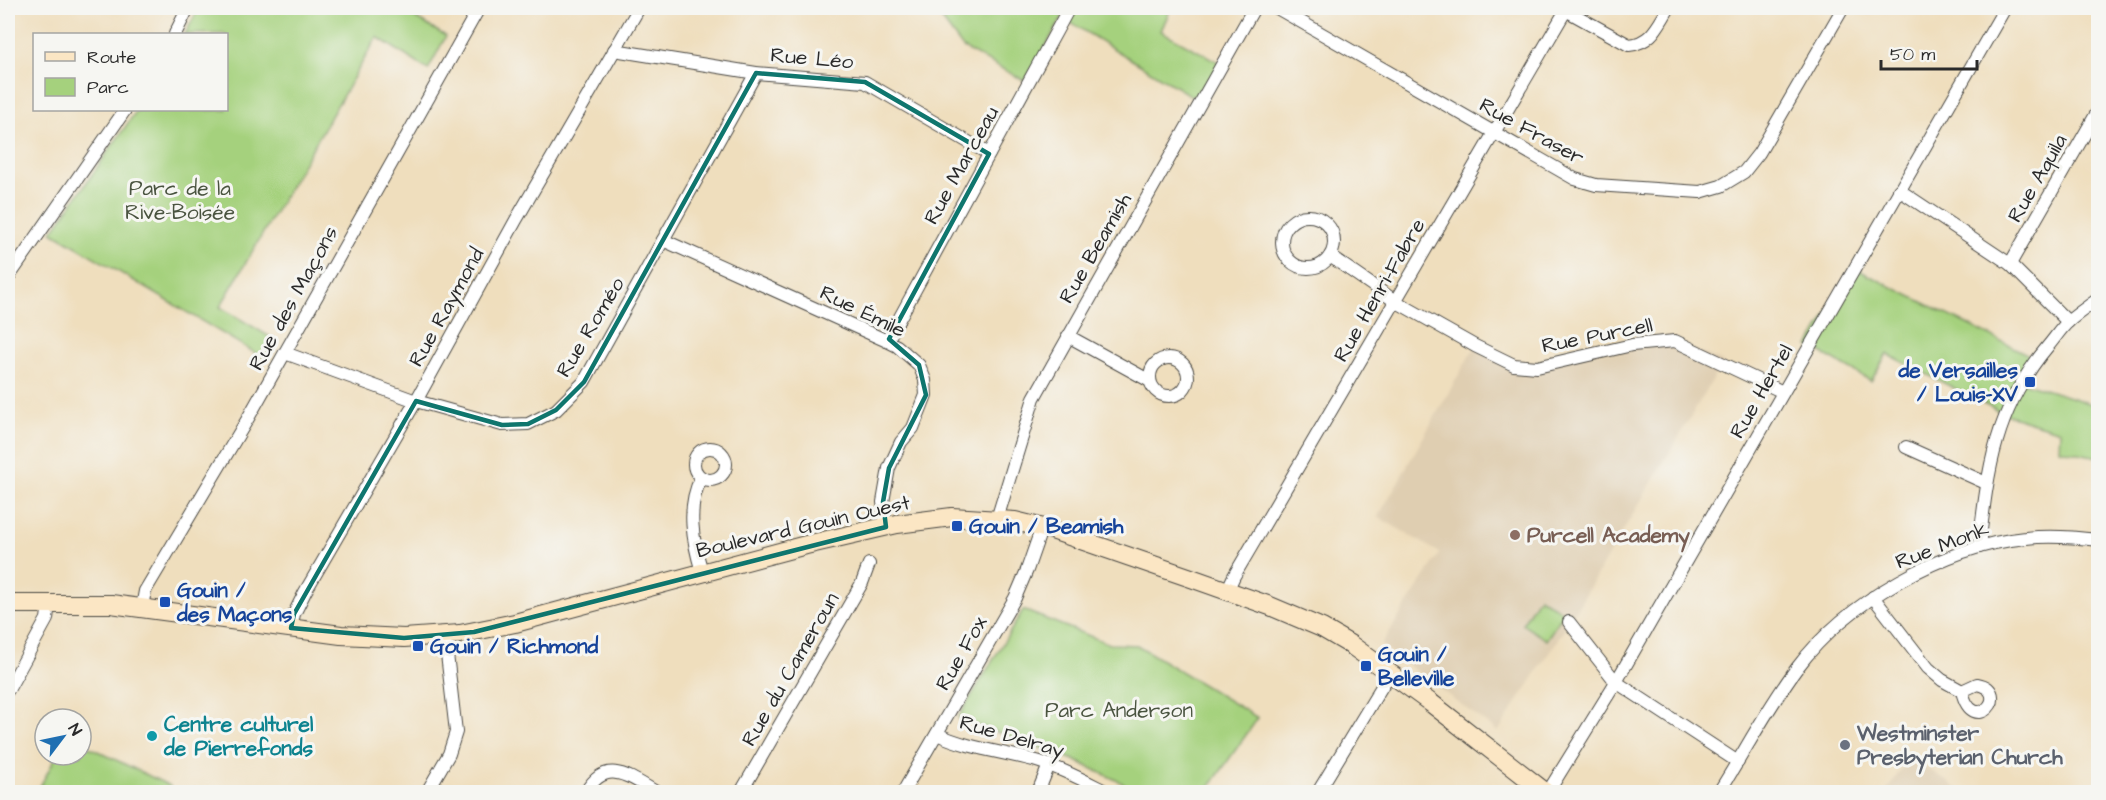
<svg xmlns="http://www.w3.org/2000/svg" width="2106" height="800" viewBox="0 0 2106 800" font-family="'Architects Daughter',sans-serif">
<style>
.built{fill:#dfceb1}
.green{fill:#a5d17d;stroke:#687e54;stroke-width:1.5}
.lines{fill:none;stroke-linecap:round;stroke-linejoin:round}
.street-casing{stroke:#484641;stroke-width:14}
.secondary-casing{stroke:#484641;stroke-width:20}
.street{stroke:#fff;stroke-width:12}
.secondary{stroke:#fbe6c4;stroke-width:18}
.marked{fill:none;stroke:#0f766e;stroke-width:4.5;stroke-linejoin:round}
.transit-dot{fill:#1a4fb4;stroke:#f6f6f2;stroke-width:2}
.education-dot{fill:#8d6e63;stroke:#f6f6f2;stroke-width:2}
.culture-dot{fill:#0f9aa8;stroke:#f6f6f2;stroke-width:2}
.worship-dot{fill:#6b7280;stroke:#f6f6f2;stroke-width:2}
.labels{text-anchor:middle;stroke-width:6;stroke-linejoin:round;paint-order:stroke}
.street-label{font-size:21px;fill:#2b2b2b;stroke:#f6f6f2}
.park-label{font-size:21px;fill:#4a5440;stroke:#f6f6f2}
.transit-label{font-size:21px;font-weight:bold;fill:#164399;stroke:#f6f6f2;text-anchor:start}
.education-label{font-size:21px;font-weight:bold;fill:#785e54;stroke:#f6f6f2;text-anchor:start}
.culture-label{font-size:21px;font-weight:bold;fill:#0d838f;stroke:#f6f6f2;text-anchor:start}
.worship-label{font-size:21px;font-weight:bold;fill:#5b616d;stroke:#f6f6f2;text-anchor:start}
</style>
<rect width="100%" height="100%" fill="#f6f6f2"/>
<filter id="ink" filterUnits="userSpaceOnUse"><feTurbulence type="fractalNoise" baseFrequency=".0167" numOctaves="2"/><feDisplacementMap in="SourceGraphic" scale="12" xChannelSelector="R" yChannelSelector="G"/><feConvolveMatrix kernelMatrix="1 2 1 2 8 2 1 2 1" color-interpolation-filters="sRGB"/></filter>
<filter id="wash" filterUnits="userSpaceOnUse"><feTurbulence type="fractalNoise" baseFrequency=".008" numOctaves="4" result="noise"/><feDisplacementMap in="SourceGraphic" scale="24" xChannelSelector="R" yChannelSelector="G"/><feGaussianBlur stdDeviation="1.35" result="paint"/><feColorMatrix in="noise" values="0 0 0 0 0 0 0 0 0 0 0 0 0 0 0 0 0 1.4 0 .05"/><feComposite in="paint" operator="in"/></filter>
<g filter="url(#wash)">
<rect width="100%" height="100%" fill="#efdebd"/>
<g class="built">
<polygon points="1675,341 1723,362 1569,622 1498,732 1381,645 1440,553 1378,517 1475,346 1514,365"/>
<polygon points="1910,756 1962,792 1886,792"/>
</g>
<g class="green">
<polygon points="199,8 398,8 446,36 428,70 377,37 220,307 277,341 267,360 52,232 137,110 226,110 226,34 185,34"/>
<polygon points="926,8 1068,8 1025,81 963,48 937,13"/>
<polygon points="1072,8 1171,8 1161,31 1222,64 1201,102 1066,20"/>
<polygon points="1854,268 2037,359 2023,382 2098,406 2098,457 2059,449 2060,431 2005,414 1887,354 1871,381 1809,346"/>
<polygon points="1539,597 1564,613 1546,640 1522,624"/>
<polygon points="1023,610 1110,644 1137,645 1258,718 1206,792 1141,792 1074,760 958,718"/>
<polygon points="81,743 170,786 171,792 37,792 57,755 81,755"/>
</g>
</g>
<g filter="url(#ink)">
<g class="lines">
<defs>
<g id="street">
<polyline points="1277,8 1575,179 1596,185 1700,192 1721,186 1744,172 1759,153 1843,8"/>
<path d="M 1562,8 L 1629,45 C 1652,43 1658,25 1669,8"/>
<polyline points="175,34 188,8"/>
<polyline points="614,50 756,73 865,82 989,154"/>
<polyline points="1899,190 2010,264 2068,322"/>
<circle cx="1308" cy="242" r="26"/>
<polyline points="663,240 887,341 897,346 919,365 925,380 926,395 913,428 901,442 889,468 883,502 886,527"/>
<polyline points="1330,256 1395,301 1475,346 1514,365 1537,367 1632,345 1675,341 1783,392"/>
<polyline points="2010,264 2098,111"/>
<polyline points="8,278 125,110"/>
<polyline points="1068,336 1150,381"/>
<polyline points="887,341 1069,8"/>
<polyline points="285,353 416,401 502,425 528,424 556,410 584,382 756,73"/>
<circle cx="1169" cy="377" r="19"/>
<polyline points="1906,447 1986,483"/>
<circle cx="710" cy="464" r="16"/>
<path d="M 701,478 C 686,508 693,542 702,572"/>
<polyline points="997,519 1034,398 1254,8"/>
<path d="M 1979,547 C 1988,468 1995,409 2048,346 C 2055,338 2061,328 2069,321 C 2078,313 2089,306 2098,299"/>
<polyline points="1227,591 1234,576 1566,10"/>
<polyline points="1873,597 1928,668 1942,680 1962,691"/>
<polyline points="142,607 145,591 247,420 479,8"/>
<polyline points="1569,622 1616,682 1738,762"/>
<polyline points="291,628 294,614 305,592 416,401 516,220 639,8"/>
<path d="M 1977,684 C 2014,691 1973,739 1962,691 Z"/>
<polyline points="8,690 47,619 49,603"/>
<path d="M 937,734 C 969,749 1006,752 1040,762 C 1063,769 1085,781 1107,792"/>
<polyline points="427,792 449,754 456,732 445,637"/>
<path d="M 586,792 C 606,757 630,777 656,792"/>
<polyline points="741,792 862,583 869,564"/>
<polyline points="903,792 1015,598 1027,570 1042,527"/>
<polyline points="1038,792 1049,765"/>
<polyline points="1318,792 1390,673"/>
<polyline points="1548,792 1616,682 2005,8"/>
<path d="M 1719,792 C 1745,751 1768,707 1797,668 C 1846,602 1944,546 2026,538 C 2050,535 2074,537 2098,540"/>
</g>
<polyline id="secondary" points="8,604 111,604 341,635 404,638 460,634 515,623 806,545 897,524 952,517 1015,521 1052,530 1194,579 1270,606 1322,628 1351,645 1431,703 1545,792"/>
</defs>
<use href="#street" class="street-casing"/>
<use href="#secondary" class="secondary-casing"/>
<use href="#street" class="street"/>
<use href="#secondary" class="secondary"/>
</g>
</g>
<path class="marked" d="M 756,73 L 865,82 L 989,154 L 889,339 L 919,365 L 926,395 L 889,468 L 883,502 L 886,527 L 474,632 L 404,638 L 291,628 L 294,614 L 416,401 L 502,425 L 528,424 L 556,410 L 584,382 Z"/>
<g class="transit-dot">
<rect x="2024" y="376" width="12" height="12" rx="3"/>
<rect x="951" y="520" width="12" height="12" rx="3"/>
<rect x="159" y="596" width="12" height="12" rx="3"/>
<rect x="412" y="640" width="12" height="12" rx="3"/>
<rect x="1360" y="660" width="12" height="12" rx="3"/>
</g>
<circle class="education-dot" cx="1515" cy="535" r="6"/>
<circle class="culture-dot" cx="152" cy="736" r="6"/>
<circle class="worship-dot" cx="1845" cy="745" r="6"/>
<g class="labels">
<g class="street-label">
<text transform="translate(812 58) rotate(5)" y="7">Rue Léo</text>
<text transform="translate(1532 131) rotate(29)" y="7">Rue Fraser</text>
<text transform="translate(961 165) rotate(-61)" y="7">Rue Marceau</text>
<text transform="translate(2037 178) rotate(-60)" y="7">Rue Aquila</text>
<text transform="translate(1095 248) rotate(-60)" y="7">Rue Beamish</text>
<text transform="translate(1379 290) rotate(-60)" y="7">Rue Henri-Fabre</text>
<text transform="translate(293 298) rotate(-61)" y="7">Rue des Maçons</text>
<text transform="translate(446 307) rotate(-61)" y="7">Rue Raymond</text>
<text transform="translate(863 311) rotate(26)" y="7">Rue Émile</text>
<text transform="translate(590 327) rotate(-59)" y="7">Rue Roméo</text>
<text transform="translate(1597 335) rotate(-11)" y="7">Rue Purcell</text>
<text transform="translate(1761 391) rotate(-60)" y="7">Rue Hertel</text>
<text transform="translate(803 526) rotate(-13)" y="7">Boulevard Gouin Ouest</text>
<text transform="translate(1942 545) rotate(-21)" y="7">Rue Monk</text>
<text transform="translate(961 653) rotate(-60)" y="7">Rue Fox</text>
<text transform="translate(790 669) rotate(-60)" y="7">Rue du Cameroun</text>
<text transform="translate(1012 736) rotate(16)" y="7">Rue Delray</text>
</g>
<g class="park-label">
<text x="180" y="195">Parc de la<tspan x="180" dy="24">Rive-Boisée</tspan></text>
<text x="1119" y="717">Parc Anderson</text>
</g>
<g class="transit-label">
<text x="2018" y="377" text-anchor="end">de Versailles<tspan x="2018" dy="24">/ Louis-XV</tspan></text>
<text x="969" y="533">Gouin / Beamish</text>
<text x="177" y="597">Gouin /<tspan x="177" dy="24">des Maçons</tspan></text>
<text x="430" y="653">Gouin / Richmond</text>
<text x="1378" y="661">Gouin /<tspan x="1378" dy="24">Belleville</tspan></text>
</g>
<g class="education-label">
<text x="1527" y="542">Purcell Academy</text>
</g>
<g class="culture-label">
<text x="164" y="731">Centre culturel<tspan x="164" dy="24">de Pierrefonds</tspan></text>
</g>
<g class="worship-label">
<text x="1857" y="740">Westminster<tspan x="1857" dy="24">Presbyterian Church</tspan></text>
</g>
</g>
<rect width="2106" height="800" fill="none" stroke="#f6f6f2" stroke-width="30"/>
<rect x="33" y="33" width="195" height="78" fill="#f6f6f2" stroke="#a5a5a2" stroke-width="1.5"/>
<rect x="45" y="52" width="30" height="9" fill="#fbe6c4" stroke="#a5a5a2" stroke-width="1.5"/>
<text x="87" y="63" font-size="18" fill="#2b2b2b">Route</text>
<rect x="45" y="78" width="30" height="18" fill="#a5d17d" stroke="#a5a5a2" stroke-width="1.5"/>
<text x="87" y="93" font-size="18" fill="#2b2b2b">Parc</text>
<g transform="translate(63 737) rotate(58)"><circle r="28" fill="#f6f6f2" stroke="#a5a5a2" stroke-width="1.5"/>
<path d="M0-4.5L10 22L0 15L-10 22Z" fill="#1f6fb2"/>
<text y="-9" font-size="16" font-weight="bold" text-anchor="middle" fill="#2b2b2b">N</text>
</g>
<path d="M1881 60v9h96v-9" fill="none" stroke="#2b2b2b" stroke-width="3"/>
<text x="1890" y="60" font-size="18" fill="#2b2b2b" stroke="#f6f6f2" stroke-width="4.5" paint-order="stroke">50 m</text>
</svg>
